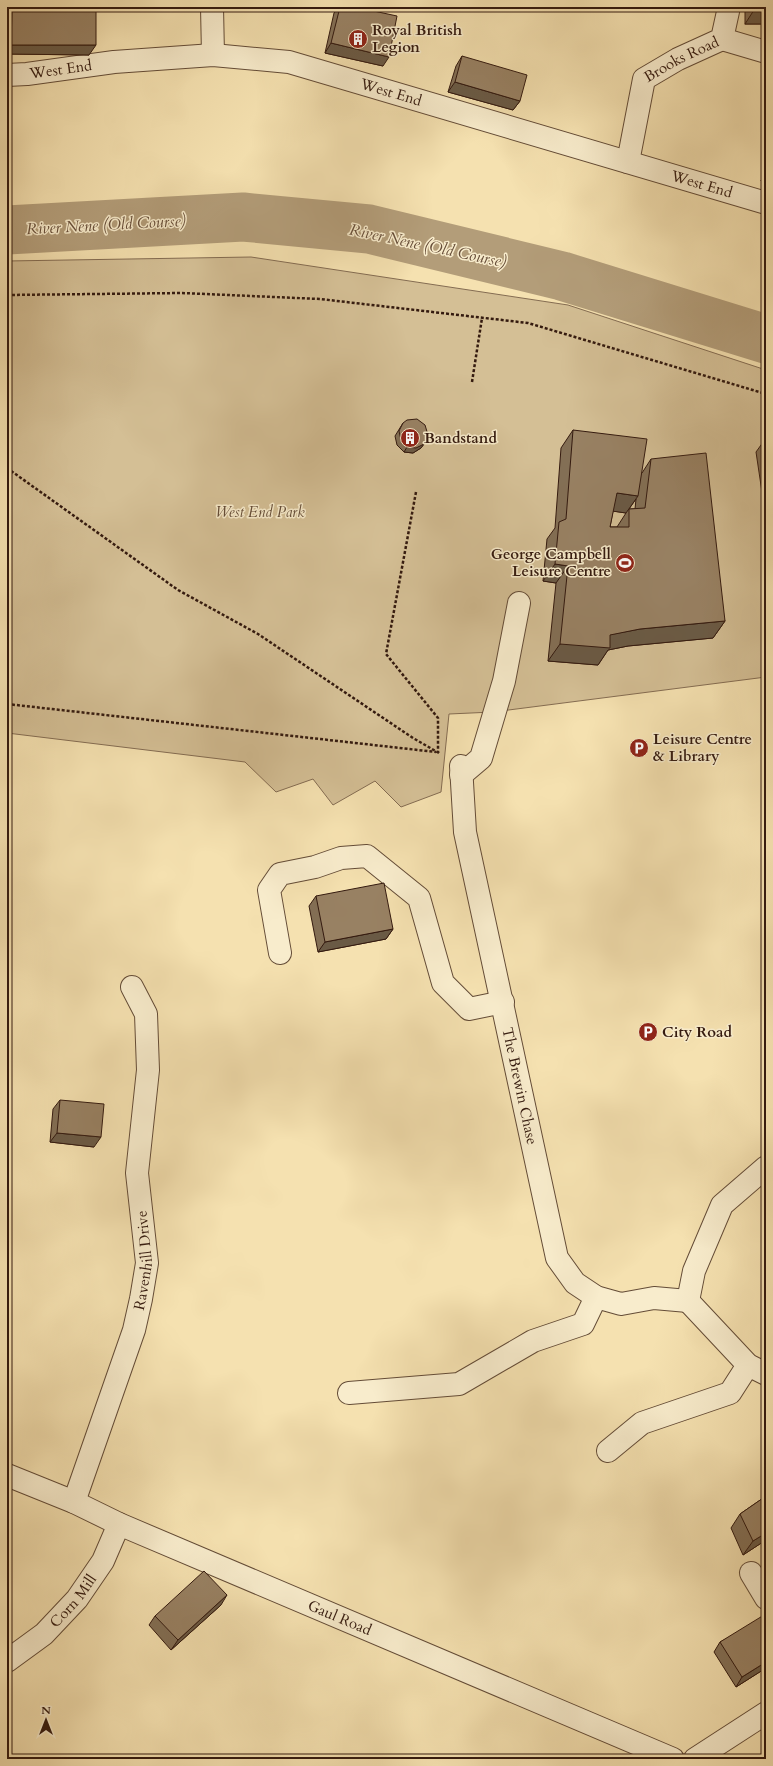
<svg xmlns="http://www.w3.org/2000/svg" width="773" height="1766" viewBox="0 0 773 1766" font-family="Cardo,serif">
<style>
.green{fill:#d4bf95;stroke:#846c52}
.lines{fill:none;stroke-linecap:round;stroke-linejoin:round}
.river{stroke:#b39d79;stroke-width:49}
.minor-casing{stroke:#644c37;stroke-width:24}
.path{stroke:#341a0f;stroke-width:2.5;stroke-dasharray:3 2;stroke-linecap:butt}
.minor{stroke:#f8eccc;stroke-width:22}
.wall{fill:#836f55;stroke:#341a0f;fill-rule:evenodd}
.shaded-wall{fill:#6a5a45;stroke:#341a0f}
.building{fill:#988163;stroke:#341a0f}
.labels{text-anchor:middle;stroke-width:3;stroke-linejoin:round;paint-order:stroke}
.poi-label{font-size:15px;font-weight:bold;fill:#341a0f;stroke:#f8eccc;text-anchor:start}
.street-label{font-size:15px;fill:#341a0f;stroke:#f8eccc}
.park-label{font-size:15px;font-style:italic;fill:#644c37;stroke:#f8eccc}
.water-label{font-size:16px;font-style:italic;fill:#674e39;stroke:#f8eccc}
</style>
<rect width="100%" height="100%" fill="#f5e1b0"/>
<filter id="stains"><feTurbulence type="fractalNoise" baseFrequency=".005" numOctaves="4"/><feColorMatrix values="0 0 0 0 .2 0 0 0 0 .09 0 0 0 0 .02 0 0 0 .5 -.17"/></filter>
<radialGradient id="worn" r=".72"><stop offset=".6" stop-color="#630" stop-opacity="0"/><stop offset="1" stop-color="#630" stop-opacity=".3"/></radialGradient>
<polygon class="green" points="251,257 568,305 766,370 766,677 493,712 449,714 441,792 401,807 375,781 333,805 313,779 276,792 245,762 7,733 7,261"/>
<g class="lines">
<polyline class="river" points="7,230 243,217 369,229 562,276 766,339"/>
<defs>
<g id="minor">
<polyline points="212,7 213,55"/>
<polyline points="722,39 766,52"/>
<path id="s1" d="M 7,75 L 27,74 L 114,62 L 213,55 L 289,62 L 766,203"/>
<path id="s2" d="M 628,162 L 644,79 L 678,59 L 722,39 L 729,7"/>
<path id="s3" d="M 461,766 L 465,832 L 557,1258 L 575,1283 L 596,1297 L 621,1304 L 654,1298 L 688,1301"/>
<polyline points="461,775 481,758 504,681 519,603"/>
<polyline points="280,953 269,890 280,874 315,867 341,858 367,856 419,898 443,983 469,1009 503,1002"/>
<polyline points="688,1301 694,1271 722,1205 766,1167"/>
<polyline points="688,1301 748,1365 766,1374"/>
<polyline points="349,1393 459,1384 533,1341 583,1324 596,1297"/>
<polyline points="608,1451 642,1423 730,1393 748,1365"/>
<path id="s4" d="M 7,1475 L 74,1502 L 119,1524 L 673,1759"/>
<path id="s5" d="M 74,1502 L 134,1330 L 141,1299 L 147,1263 L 137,1173 L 148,1070 L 146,1014 L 132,987"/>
<polyline points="751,1573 766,1598"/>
<path id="s6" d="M 7,1661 L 44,1634 L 77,1599 L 103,1561 L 119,1524"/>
<polyline points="695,1759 766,1713"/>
</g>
</defs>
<use href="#minor" class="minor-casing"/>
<g class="path">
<polyline points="7,295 182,293 320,299 528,323 766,394"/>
<polyline points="472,382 482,318"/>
<polyline points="7,468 178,590 258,634 413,738 439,753"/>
<polyline points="416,492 386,654 438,718 438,753"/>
<polyline points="7,704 436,752"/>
</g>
<use href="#minor" class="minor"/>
</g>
<g class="wall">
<polygon points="338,7 355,7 383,66 325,53 334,13"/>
<rect x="745" y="7" width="21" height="17"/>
<polygon points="12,9 89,55 7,54 7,15"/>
<polygon points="462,56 520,101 513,110 448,92 456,66"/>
<polygon points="766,167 766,182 761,181"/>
<polygon points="403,423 424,444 421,448 413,453 404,452 397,445 395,436"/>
<path d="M 573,430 L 642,473 L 651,459 L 725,621 L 713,638 L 628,646 L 608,650 L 598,665 L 548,661 L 556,583 L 543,581 L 547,539 L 555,528 L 561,448 ZM 636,499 L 635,509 L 629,509 ZM 613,511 L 626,513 L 617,527 L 610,527 Z"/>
<polygon points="766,438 766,519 756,452"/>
<polygon points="316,896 393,929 386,939 318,952 309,906"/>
<polygon points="60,1100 94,1147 50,1142 53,1109"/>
<polygon points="766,1496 766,1540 743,1555 731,1528 740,1514"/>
<polygon points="221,1605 171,1650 149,1625 155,1616"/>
<polygon points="766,1619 766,1668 736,1687 714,1652 720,1642"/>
</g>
<g class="shaded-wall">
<polygon points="754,10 766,11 766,24 745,24"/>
<polygon points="331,43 389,57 383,66 325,53"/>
<polygon points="11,45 96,45 89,55 7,54 7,51"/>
<polygon points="455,82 520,101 513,110 448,92"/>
<polygon points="766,174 766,182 761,181"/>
<polygon points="424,444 421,448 413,453 404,452 407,447"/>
<polygon points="617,493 638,496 626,513 605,510"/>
<polygon points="555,564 568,566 556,583 543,581"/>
<polygon points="725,621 713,638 628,646 608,650 598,665 548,661 560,644 640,629"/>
<polygon points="393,929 386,939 318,952 325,942"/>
<polygon points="57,1133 101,1137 94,1147 50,1142"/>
<polygon points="766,1533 766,1540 743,1555 753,1541"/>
<polygon points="227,1595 221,1605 171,1650 178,1640"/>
<polygon points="766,1662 766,1668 736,1687 742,1677"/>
</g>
<g class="building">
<polygon points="340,7 355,7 397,16 389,57 331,43"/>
<polygon points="754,7 766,7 766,11 754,10"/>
<polygon points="12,9 96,9 96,45 11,45"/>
<polygon points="462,56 527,75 520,101 455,82"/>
<polygon points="417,419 425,425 428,435 424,444 416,448 407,447 401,440 399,431 403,423 407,420"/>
<polygon points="573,430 647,439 638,496 617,493 610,527 629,527 629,509 645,508 651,459 706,453 725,621 640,629 610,635 610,648 560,644 568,566 555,564 559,522 566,519"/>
<polygon points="384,883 393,929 325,942 316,896"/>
<polygon points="60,1100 104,1104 101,1137 57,1133"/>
<polygon points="766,1496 766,1533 753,1541 740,1514"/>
<polygon points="204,1571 227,1595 178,1640 155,1616"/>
<polygon points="764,1615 766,1619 766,1662 742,1677 720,1642"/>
</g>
<defs>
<symbol id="building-disc" viewBox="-11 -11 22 22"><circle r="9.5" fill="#8f2418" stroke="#f8eccc"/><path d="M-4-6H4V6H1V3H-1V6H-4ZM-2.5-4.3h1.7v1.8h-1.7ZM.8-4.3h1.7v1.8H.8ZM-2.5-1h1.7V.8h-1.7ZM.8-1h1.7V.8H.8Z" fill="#fff"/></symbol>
<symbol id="stadium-disc" viewBox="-11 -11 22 22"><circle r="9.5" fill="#8f2418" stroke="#f8eccc"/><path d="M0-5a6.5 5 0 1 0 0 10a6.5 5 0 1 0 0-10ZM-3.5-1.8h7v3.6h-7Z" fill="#fff"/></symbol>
<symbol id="parking-disc" viewBox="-11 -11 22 22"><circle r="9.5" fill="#8f2418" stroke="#f8eccc"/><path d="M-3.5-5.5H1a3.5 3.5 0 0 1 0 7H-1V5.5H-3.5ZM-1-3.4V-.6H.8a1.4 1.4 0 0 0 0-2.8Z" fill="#fff"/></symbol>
</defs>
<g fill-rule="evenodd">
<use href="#building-disc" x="347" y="28" width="22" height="22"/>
<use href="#building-disc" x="399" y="427" width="22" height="22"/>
<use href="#stadium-disc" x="614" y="552" width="22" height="22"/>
<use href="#parking-disc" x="628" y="737" width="22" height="22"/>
<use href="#parking-disc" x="637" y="1021" width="22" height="22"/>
</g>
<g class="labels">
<g class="poi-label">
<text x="372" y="35">Royal British<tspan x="372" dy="17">Legion</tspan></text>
<text x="424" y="443">Bandstand</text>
<text x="611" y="559" text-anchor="end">George Campbell<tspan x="611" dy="17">Leisure Centre</tspan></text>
<text x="653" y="744">Leisure Centre<tspan x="653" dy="17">&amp; Library</tspan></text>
<text x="662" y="1037">City Road</text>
</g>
<g class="street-label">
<text dy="5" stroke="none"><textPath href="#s2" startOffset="127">Brooks Road</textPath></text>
<text dy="5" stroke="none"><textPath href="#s1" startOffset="54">West End</textPath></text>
<text dy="5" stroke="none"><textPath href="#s1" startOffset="390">West End</textPath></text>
<text dy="5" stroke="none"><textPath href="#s1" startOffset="714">West End</textPath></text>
<text dy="5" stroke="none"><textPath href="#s3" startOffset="326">The Brewin Chase</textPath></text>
<text dy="5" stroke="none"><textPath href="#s5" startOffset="253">Ravenhill Drive</textPath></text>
<text dy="5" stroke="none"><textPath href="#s6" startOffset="90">Corn Mill</textPath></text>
<text dy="5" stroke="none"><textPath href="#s4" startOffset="362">Gaul Road</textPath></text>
</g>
<g class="park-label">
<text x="260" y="517">West End Park</text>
</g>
<g class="water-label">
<text transform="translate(106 224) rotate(-3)" y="6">River Nene (Old Course)</text>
<text transform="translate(428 245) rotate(12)" y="6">River Nene (Old Course)</text>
</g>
</g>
<rect width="773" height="1766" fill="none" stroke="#f5e1b0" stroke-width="24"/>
<rect x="8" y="8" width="757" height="1750" fill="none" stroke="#341a0f" stroke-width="2"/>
<rect x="12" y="12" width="749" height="1742" fill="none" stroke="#341a0f"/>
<g transform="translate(46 1720)" stroke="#f8eccc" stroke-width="3" paint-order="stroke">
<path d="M0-3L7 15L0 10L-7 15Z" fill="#341a0f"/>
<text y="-6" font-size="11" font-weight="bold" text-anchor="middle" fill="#341a0f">N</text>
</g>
<rect width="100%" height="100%" filter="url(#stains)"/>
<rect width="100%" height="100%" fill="url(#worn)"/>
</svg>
